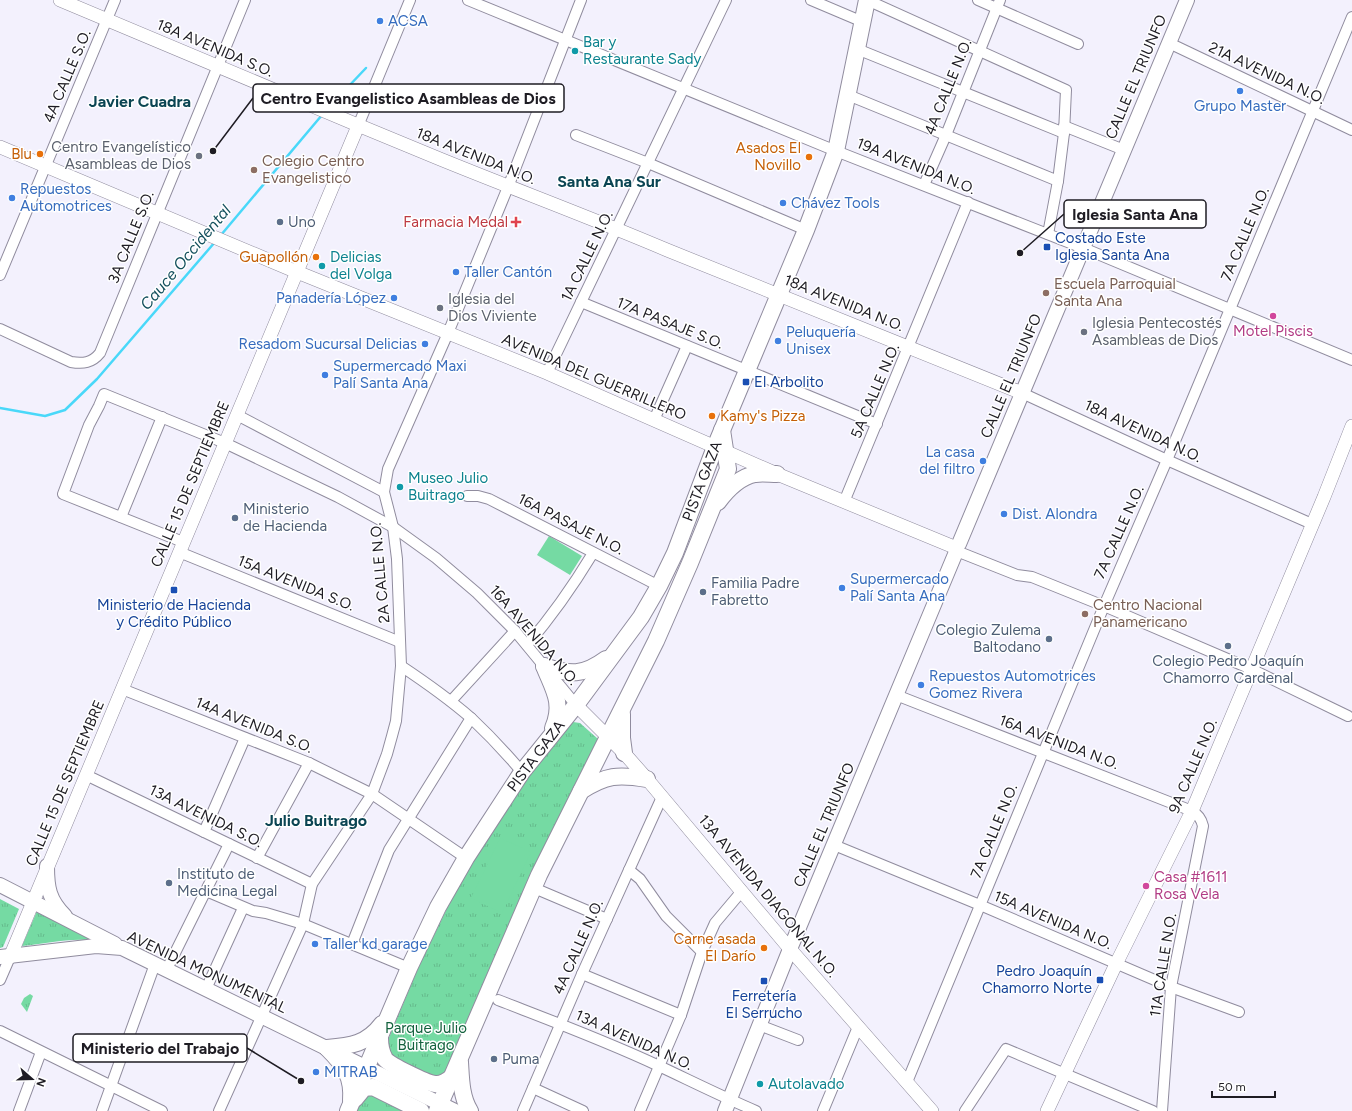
<svg xmlns="http://www.w3.org/2000/svg" width="1352" height="1111" viewBox="0 0 1352 1111" font-family="Figtree,sans-serif">
<style>
.park{fill:url(#park-tufts)}
.pitch{fill:#75daa3}
.lines{fill:none;stroke-linecap:round;stroke-linejoin:round}
.stream{stroke:#49d8f9;stroke-width:2.5}
.minor-casing{stroke:#908c9e;stroke-width:12}
.tertiary-casing{stroke:#908c9e;stroke-width:14}
.secondary-casing{stroke:#908c9e;stroke-width:16}
.primary-casing{stroke:#908c9e;stroke-width:18}
.minor{stroke:#fff;stroke-width:10}
.tertiary{stroke:#fff;stroke-width:13}
.secondary{stroke:#fff;stroke-width:14}
.primary{stroke:#fff;stroke-width:16}
.shop-dot{fill:#3f7fe0;stroke:#fff;stroke-width:1.5}
.culture-dot{fill:#0f9aa8;stroke:#fff;stroke-width:1.5}
.food-dot{fill:#e8710a;stroke:#fff;stroke-width:1.5}
.worship-dot{fill:#6b7280;stroke:#fff;stroke-width:1.5}
.education-dot{fill:#8d6e63;stroke:#fff;stroke-width:1.5}
.service-dot{fill:#5c6f8a;stroke:#fff;stroke-width:1.5}
.health-dot{fill:#e0444e;stroke:#fff;stroke-width:1.5}
.transit-dot{fill:#1a4fb4;stroke:#fff;stroke-width:1.5}
.hotel-dot{fill:#d1479c;stroke:#fff;stroke-width:1.5}
.labels{text-anchor:middle;stroke-width:3;stroke-linejoin:round;paint-order:stroke}
.shop-label{font-size:15px;fill:#366cbe;stroke:#fff;text-anchor:start}
.culture-label{font-size:15px;fill:#0d838f;stroke:#fff;text-anchor:start}
.street-label{font-size:15px;fill:#1e1c23;stroke:#fff}
.worship-label{font-size:15px;fill:#5b616d;stroke:#fff;text-anchor:start}
.food-label{font-size:15px;fill:#c56008;stroke:#fff;text-anchor:end}
.education-label{font-size:15px;fill:#785e54;stroke:#fff;text-anchor:start}
.service-label{font-size:15px;fill:#4e5e75;stroke:#fff;text-anchor:start}
.health-label{font-size:15px;fill:#be3a42;stroke:#fff;text-anchor:end}
.transit-label{font-size:15px;fill:#164399;stroke:#fff;text-anchor:start}
.hotel-label{font-size:15px;fill:#b23c85;stroke:#fff}
.park-label{font-size:15px;fill:#14623e;stroke:#fff}
.neighbourhood-label{font-size:16px;font-weight:bold;fill:#0b4553;stroke:#fff}
.water-label{font-size:16px;font-style:italic;fill:#134f5d;stroke:#fff}
.leader{fill:none;stroke:#1e1c23;stroke-width:1.5}
.callout-dot{fill:#1e1c23;stroke:#fff;stroke-width:1.5}
.callout{fill:#fff;stroke:#1e1c23;stroke-width:1.5}
.callout-label{font-size:16px;text-anchor:middle;font-weight:bold;fill:#1e1c23}
</style>
<defs>
<pattern id="park-tufts" width="24" height="20" patternUnits="userSpaceOnUse"><rect width="24" height="20" fill="#75daa3"/><path d="M3 7l-1-3M5 7V3M7 7l1-3M15 17l-1-3M17 17v-4M19 17l1-3" fill="none" stroke="#65ba8c"/></pattern>
</defs>
<rect width="100%" height="100%" fill="#f3f1fd"/>
<g class="park">
<polygon points="573,722 580,723 598,739 532,876 445,1077 437,1080 388,1058 385,1047 419,966 455,892 485,838 526,779 567,724"/>
<polygon points="0,899 19,909 3,947 0,948"/>
<path d="M 37,911 L 96,941 C 71,937 47,944 22,946 Z"/>
<polygon points="30,994 33,996 27,1012 21,1004 24,998"/>
<polygon points="370,1093 411,1111 354,1111"/>
</g>
<g class="pitch">
<polygon points="549,536 582,556 570,575 537,555"/>
<polygon points="500,838 531,852 502,913 471,898"/>
</g>
<g class="lines">
<g class="stream">
<polyline points="328,108 366,68"/>
<polyline points="221,235 322,115"/>
<polyline points="0,408 45,416 65,410 97,379 215,242"/>
</g>
<defs>
<g id="minor">
<polyline points="468,0 836,151 1088,250 1352,360"/>
<polyline points="811,0 863,22"/>
<polyline points="867,0 1066,90 1064,133 1058,181 1048,234"/>
<polyline points="978,0 1078,44"/>
<polyline points="1169,43 1352,130"/>
<polyline points="857,49 1064,133"/>
<polyline points="848,95 1058,181"/>
<polyline points="358,126 410,0"/>
<polyline points="1064,126 1124,150"/>
<polyline points="576,135 648,163 806,230"/>
<polyline points="924,185 946,135 1000,0"/>
<polyline points="0,275 115,0"/>
<polyline points="581,302 877,424"/>
<path d="M 0,329 L 71,362 C 83,364 92,363 100,353 L 245,0"/>
<polyline points="547,373 726,0"/>
<polyline points="1022,393 1167,460 1312,524"/>
<polyline points="237,415 384,492"/>
<polyline points="654,420 687,346"/>
<polyline points="467,496 478,496 489,499 659,586"/>
<polyline points="844,502 968,202"/>
<polyline points="121,517 162,417"/>
<polyline points="183,542 63,494 89,425 99,406 104,394 225,443 338,497 393,527 436,558 477,593 515,631 576,705"/>
<polyline points="179,552 400,642"/>
<polyline points="959,552 1017,575 1032,577 1104,606 1251,669 1348,716"/>
<path d="M 527,645 C 553,615 573,586 593,553"/>
<path d="M 401,666 C 425,682 449,699 471,718 C 489,735 506,753 522,772"/>
<polyline points="122,689 309,763 372,794 466,858"/>
<path d="M 896,695 L 1192,811 C 1198,815 1201,818 1203,826 L 1171,987 L 1162,1111"/>
<polyline points="451,701 515,631"/>
<polyline points="86,775 312,884"/>
<polyline points="204,832 245,738"/>
<polyline points="834,845 980,905 1171,987 1239,1012"/>
<polyline points="257,858 309,763"/>
<polyline points="629,870 640,879 666,916 702,952"/>
<polyline points="534,888 607,919"/>
<polyline points="206,891 253,911 266,913 303,924 409,968"/>
<polyline points="352,944 389,850 471,718"/>
<polyline points="167,969 229,844"/>
<polyline points="582,974 681,1015"/>
<polyline points="0,980 10,957"/>
<polyline points="206,989 243,908"/>
<path d="M 498,1000 C 552,1021 606,1041 659,1066 C 691,1081 723,1097 756,1111"/>
<polyline points="759,1025 798,1040"/>
<polyline points="0,1031 162,1111"/>
<polyline points="907,1082 1104,606 1167,460 1352,17"/>
<polyline points="533,1088 583,1111"/>
<polyline points="19,1111 41,1052"/>
<polyline points="102,1111 155,964"/>
<polyline points="219,1111 303,924 312,884 372,794 387,754 392,736 396,721 401,666 397,559 393,527 384,492 388,469 448,333 508,187 581,0"/>
<polyline points="523,1111 582,974 662,797"/>
<polyline points="640,1111 681,1015 702,952 715,923 742,891"/>
<polyline points="823,1111 858,1027"/>
<polyline points="965,1111 1006,1049 1153,1111"/>
</g>
<g id="tertiary">
<path d="M 60,0 C 187,53 313,107 440,159 C 516,190 592,218 667,250 L 1022,393"/>
<polyline points="0,147 297,272 547,373 777,474 954,547"/>
<polyline points="576,705 624,753 647,779 790,949 932,1111"/>
<polyline points="10,957 358,126"/>
<polyline points="1047,1111 1116,964 1192,811 1324,497 1352,426"/>
</g>
<g id="secondary">
<polyline points="959,544 1187,0"/>
<path d="M 47,866 C 47,888 49,900 65,916"/>
<polyline points="0,885 115,944"/>
<polyline points="0,957 96,946 122,948 455,1111"/>
<polyline points="725,1111 790,949 956,552"/>
</g>
<g id="primary">
<path d="M 718,502 C 727,490 740,477 755,474 C 762,473 770,474 777,474"/>
<path d="M 544,666 C 570,675 583,676 606,659"/>
<path d="M 544,666 C 553,689 564,703 553,728"/>
<polyline points="622,714 622,738 624,753"/>
<path d="M 581,791 C 606,775 618,774 647,779"/>
<path d="M 380,1038 C 380,1045 381,1052 385,1059 C 390,1065 426,1083 435,1084 C 442,1085 447,1081 452,1077"/>
<path d="M 327,1048 C 351,1046 367,1044 382,1024"/>
<path d="M 327,1048 C 344,1065 353,1076 351,1101"/>
<path d="M 460,1062 C 461,1078 461,1097 470,1111"/>
<polyline points="355,1099 364,1088 373,1087 421,1111"/>
<polyline points="348,1111 409,968 438,907 466,858 522,772 576,705 641,617 659,586 675,553 715,447 806,230 836,151 867,0"/>
<polyline points="437,1111 539,875 656,641 690,563 728,469 722,430"/>
</g>
</defs>
<use href="#minor" class="minor-casing"/>
<use href="#tertiary" class="tertiary-casing"/>
<use href="#secondary" class="secondary-casing"/>
<use href="#primary" class="primary-casing"/>
<use href="#minor" class="minor"/>
<use href="#tertiary" class="tertiary"/>
<use href="#secondary" class="secondary"/>
<use href="#primary" class="primary"/>
</g>
<g class="shop-dot">
<circle cx="380" cy="21" r="4"/>
<circle cx="1240" cy="91" r="4"/>
<circle cx="12" cy="198" r="4"/>
<circle cx="783" cy="203" r="4"/>
<circle cx="456" cy="272" r="4"/>
<circle cx="394" cy="298" r="4"/>
<circle cx="778" cy="341" r="4"/>
<circle cx="425" cy="344" r="4"/>
<circle cx="325" cy="375" r="4"/>
<circle cx="983" cy="461" r="4"/>
<circle cx="1004" cy="514" r="4"/>
<circle cx="842" cy="588" r="4"/>
<circle cx="921" cy="685" r="4"/>
<circle cx="315" cy="944" r="4"/>
<circle cx="316" cy="1072" r="4"/>
</g>
<g class="culture-dot">
<circle cx="575" cy="51" r="4"/>
<circle cx="322" cy="266" r="4"/>
<circle cx="400" cy="487" r="4"/>
<circle cx="760" cy="1084" r="4"/>
</g>
<g class="food-dot">
<circle cx="40" cy="154" r="4"/>
<circle cx="809" cy="157" r="4"/>
<circle cx="316" cy="257" r="4"/>
<circle cx="712" cy="416" r="4"/>
<circle cx="764" cy="948" r="4"/>
</g>
<g class="worship-dot">
<circle cx="199" cy="156" r="4"/>
<circle cx="440" cy="308" r="4"/>
<circle cx="1084" cy="332" r="4"/>
</g>
<g class="education-dot">
<circle cx="254" cy="170" r="4"/>
<circle cx="1046" cy="293" r="4"/>
<circle cx="1085" cy="614" r="4"/>
</g>
<g class="service-dot">
<circle cx="280" cy="222" r="4"/>
<circle cx="235" cy="518" r="4"/>
<circle cx="703" cy="592" r="4"/>
<circle cx="1049" cy="639" r="4"/>
<circle cx="1228" cy="646" r="4"/>
<circle cx="169" cy="883" r="4"/>
<circle cx="494" cy="1059" r="4"/>
</g>
<path class="health-dot" d="M514 216h4v4h4v4h-4v4h-4v-4h-4v-4h4z"/>
<g class="transit-dot">
<rect x="1043" y="243" width="8" height="8" rx="2"/>
<rect x="742" y="378" width="8" height="8" rx="2"/>
<rect x="170" y="586" width="8" height="8" rx="2"/>
<rect x="1096" y="976" width="8" height="8" rx="2"/>
<rect x="760" y="977" width="8" height="8" rx="2"/>
</g>
<g class="hotel-dot">
<circle cx="1273" cy="316" r="4"/>
<circle cx="1146" cy="886" r="4"/>
</g>
<g class="labels">
<g class="shop-label">
<text x="388" y="26">ACSA</text>
<text x="1240" y="111" text-anchor="middle">Grupo Master</text>
<text x="20" y="194">Repuestos<tspan x="20" dy="17">Automotrices</tspan></text>
<text x="791" y="208">Chávez Tools</text>
<text x="464" y="277">Taller Cantón</text>
<text x="386" y="303" text-anchor="end">Panadería López</text>
<text x="786" y="337">Peluquería<tspan x="786" dy="17">Unisex</tspan></text>
<text x="417" y="349" text-anchor="end">Resadom Sucursal Delicias</text>
<text x="333" y="371">Supermercado Maxi<tspan x="333" dy="17">Palí Santa Ana</tspan></text>
<text x="975" y="457" text-anchor="end">La casa<tspan x="975" dy="17">del filtro</tspan></text>
<text x="1012" y="519">Dist. Alondra</text>
<text x="850" y="584">Supermercado<tspan x="850" dy="17">Palí Santa Ana</tspan></text>
<text x="929" y="681">Repuestos Automotrices<tspan x="929" dy="17">Gomez Rivera</tspan></text>
<text x="323" y="949">Taller kd garage</text>
<text x="324" y="1077">MITRAB</text>
</g>
<g class="culture-label">
<text x="583" y="47">Bar y<tspan x="583" dy="17">Restaurante Sady</tspan></text>
<text x="330" y="262">Delicias<tspan x="330" dy="17">del Volga</tspan></text>
<text x="408" y="483">Museo Julio<tspan x="408" dy="17">Buitrago</tspan></text>
<text x="768" y="1089">Autolavado</text>
</g>
<g class="street-label">
<text transform="translate(215 48) rotate(23)" y="5">18A AVENIDA S.O.</text>
<text transform="translate(1267 73) rotate(25)" y="5">21A AVENIDA N.O.</text>
<text transform="translate(67 76) rotate(-67)" y="5">4A CALLE S.O.</text>
<text transform="translate(1136 77) rotate(-67)" y="5">CALLE EL TRIUNFO</text>
<text transform="translate(948 87) rotate(-68)" y="5">4A CALLE N.O.</text>
<text transform="translate(476 156) rotate(22)" y="5">18A AVENIDA N.O.</text>
<text transform="translate(916 166) rotate(22)" y="5">19A AVENIDA N.O.</text>
<text transform="translate(1245 234) rotate(-67)" y="5">7A CALLE N.O.</text>
<text transform="translate(131 237) rotate(-68)" y="5">3A CALLE S.O.</text>
<text transform="translate(587 256) rotate(-64)" y="5">1A CALLE N.O.</text>
<text transform="translate(844 303) rotate(22)" y="5">18A AVENIDA N.O.</text>
<text transform="translate(670 323) rotate(22)" y="5">17A PASAJE S.O.</text>
<text transform="translate(1011 376) rotate(-67)" y="5">CALLE EL TRIUNFO</text>
<text transform="translate(594 377) rotate(23)" y="5">AVENIDA DEL GUERRILLERO</text>
<text transform="translate(875 391) rotate(-67)" y="5">5A CALLE N.O.</text>
<text transform="translate(1143 431) rotate(25)" y="5">18A AVENIDA N.O.</text>
<text transform="translate(702 481) rotate(-69)" y="5">PISTA GAZA</text>
<text transform="translate(190 484) rotate(-67)" y="5">CALLE 15 DE SEPTIEMBRE</text>
<text transform="translate(571 524) rotate(27)" y="5">16A PASAJE N.O.</text>
<text transform="translate(1119 532) rotate(-66)" y="5">7A CALLE N.O.</text>
<text transform="translate(380 573) rotate(-95)" y="5">2A CALLE N.O.</text>
<text transform="translate(296 583) rotate(22)" y="5">15A AVENIDA S.O.</text>
<text transform="translate(534 635) rotate(49)" y="5">16A AVENIDA N.O.</text>
<text transform="translate(254 725) rotate(22)" y="5">14A AVENIDA S.O.</text>
<text transform="translate(1059 742) rotate(21)" y="5">16A AVENIDA N.O.</text>
<text transform="translate(536 756) rotate(-53)" y="5">PISTA GAZA</text>
<text transform="translate(1193 766) rotate(-67)" y="5">9A CALLE N.O.</text>
<text transform="translate(65 783) rotate(-67)" y="5">CALLE 15 DE SEPTIEMBRE</text>
<text transform="translate(206 816) rotate(26)" y="5">13A AVENIDA S.O.</text>
<text transform="translate(824 825) rotate(-67)" y="5">CALLE EL TRIUNFO</text>
<text transform="translate(994 831) rotate(-68)" y="5">7A CALLE N.O.</text>
<text transform="translate(768 896) rotate(50)" y="5">13A AVENIDA DIAGONAL N.O.</text>
<text transform="translate(1053 920) rotate(23)" y="5">15A AVENIDA N.O.</text>
<text transform="translate(578 947) rotate(-66)" y="5">4A CALLE N.O.</text>
<text transform="translate(1163 965) rotate(-81)" y="5">11A CALLE N.O.</text>
<text transform="translate(207 972) rotate(25)" y="5">AVENIDA MONUMENTAL</text>
<text transform="translate(634 1040) rotate(24)" y="5">13A AVENIDA N.O.</text>
</g>
<g class="worship-label">
<text x="191" y="152" text-anchor="end">Centro Evangelístico<tspan x="191" dy="17">Asambleas de Dios</tspan></text>
<text x="448" y="304">Iglesia del<tspan x="448" dy="17">Dios Viviente</tspan></text>
<text x="1092" y="328">Iglesia Pentecostés<tspan x="1092" dy="17">Asambleas de Dios</tspan></text>
</g>
<g class="food-label">
<text x="801" y="153">Asados El<tspan x="801" dy="17">Novillo</tspan></text>
<text x="32" y="159">Blu</text>
<text x="308" y="262">Guapollón</text>
<text x="720" y="421" text-anchor="start">Kamy's Pizza</text>
<text x="756" y="944">Carne asada<tspan x="756" dy="17">El Darío</tspan></text>
</g>
<g class="education-label">
<text x="262" y="166">Colegio Centro<tspan x="262" dy="17">Evangelistico</tspan></text>
<text x="1054" y="289">Escuela Parroquial<tspan x="1054" dy="17">Santa Ana</tspan></text>
<text x="1093" y="610">Centro Nacional<tspan x="1093" dy="17">Panamericano</tspan></text>
</g>
<g class="service-label">
<text x="288" y="227">Uno</text>
<text x="243" y="514">Ministerio<tspan x="243" dy="17">de Hacienda</tspan></text>
<text x="711" y="588">Familia Padre<tspan x="711" dy="17">Fabretto</tspan></text>
<text x="1041" y="635" text-anchor="end">Colegio Zulema<tspan x="1041" dy="17">Baltodano</tspan></text>
<text x="1228" y="666" text-anchor="middle">Colegio Pedro Joaquín<tspan x="1228" dy="17">Chamorro Cardenal</tspan></text>
<text x="177" y="879">Instituto de<tspan x="177" dy="17">Medicina Legal</tspan></text>
<text x="502" y="1064">Puma</text>
</g>
<g class="health-label">
<text x="508" y="227">Farmacia Medal</text>
</g>
<g class="transit-label">
<text x="1055" y="243">Costado Este<tspan x="1055" dy="17">Iglesia Santa Ana</tspan></text>
<text x="754" y="387">El Arbolito</text>
<text x="174" y="610" text-anchor="middle">Ministerio de Hacienda<tspan x="174" dy="17">y Crédito Público</tspan></text>
<text x="1092" y="976" text-anchor="end">Pedro Joaquín<tspan x="1092" dy="17">Chamorro Norte</tspan></text>
<text x="764" y="1001" text-anchor="middle">Ferretería<tspan x="764" dy="17">El Serrucho</tspan></text>
</g>
<g class="hotel-label">
<text x="1273" y="336">Motel Piscis</text>
<text x="1154" y="882" text-anchor="start">Casa #1611<tspan x="1154" dy="17">Rosa Vela</tspan></text>
</g>
<g class="park-label">
<text x="426" y="1033">Parque Julio<tspan x="426" dy="17">Buitrago</tspan></text>
</g>
<g class="neighbourhood-label">
<text x="140" y="107">Javier Cuadra</text>
<text x="609" y="187">Santa Ana Sur</text>
<text x="316" y="826">Julio Buitrago</text>
</g>
<g class="water-label">
<text transform="translate(185 257) rotate(-50)" y="6">Cauce Occidental</text>
</g>
</g>
<path class="leader" d="M213 151L253 98M1020 253L1064 214M301 1081L247 1048"/>
<g class="callout-dot">
<circle cx="213" cy="151" r="4"/>
<circle cx="1020" cy="253" r="4"/>
<circle cx="301" cy="1081" r="4"/>
</g>
<g class="callout">
<rect x="253" y="84" width="311" height="28" rx="4"/>
<rect x="1064" y="200" width="142" height="28" rx="4"/>
<rect x="73" y="1034" width="174" height="28" rx="4"/>
</g>
<g class="callout-label">
<text x="408" y="104">Centro Evangelistico Asambleas de Dios</text>
<text x="1135" y="220">Iglesia Santa Ana</text>
<text x="160" y="1054">Ministerio del Trabajo</text>
</g>
<g transform="translate(32 1079) rotate(110)" stroke="#ffffff" stroke-width="3" paint-order="stroke">
<path d="M0-3L7 15L0 10L-7 15Z" fill="#1e1c23"/>
<text y="-6" font-size="11" font-weight="bold" text-anchor="middle" fill="#1e1c23">N</text>
</g>
<path d="M1212 1091v6h63v-6" fill="none" stroke="#1e1c23" stroke-width="2"/>
<text x="1218" y="1091" font-size="12" fill="#1e1c23" stroke="#ffffff" stroke-width="3" paint-order="stroke">50 m</text>
</svg>
